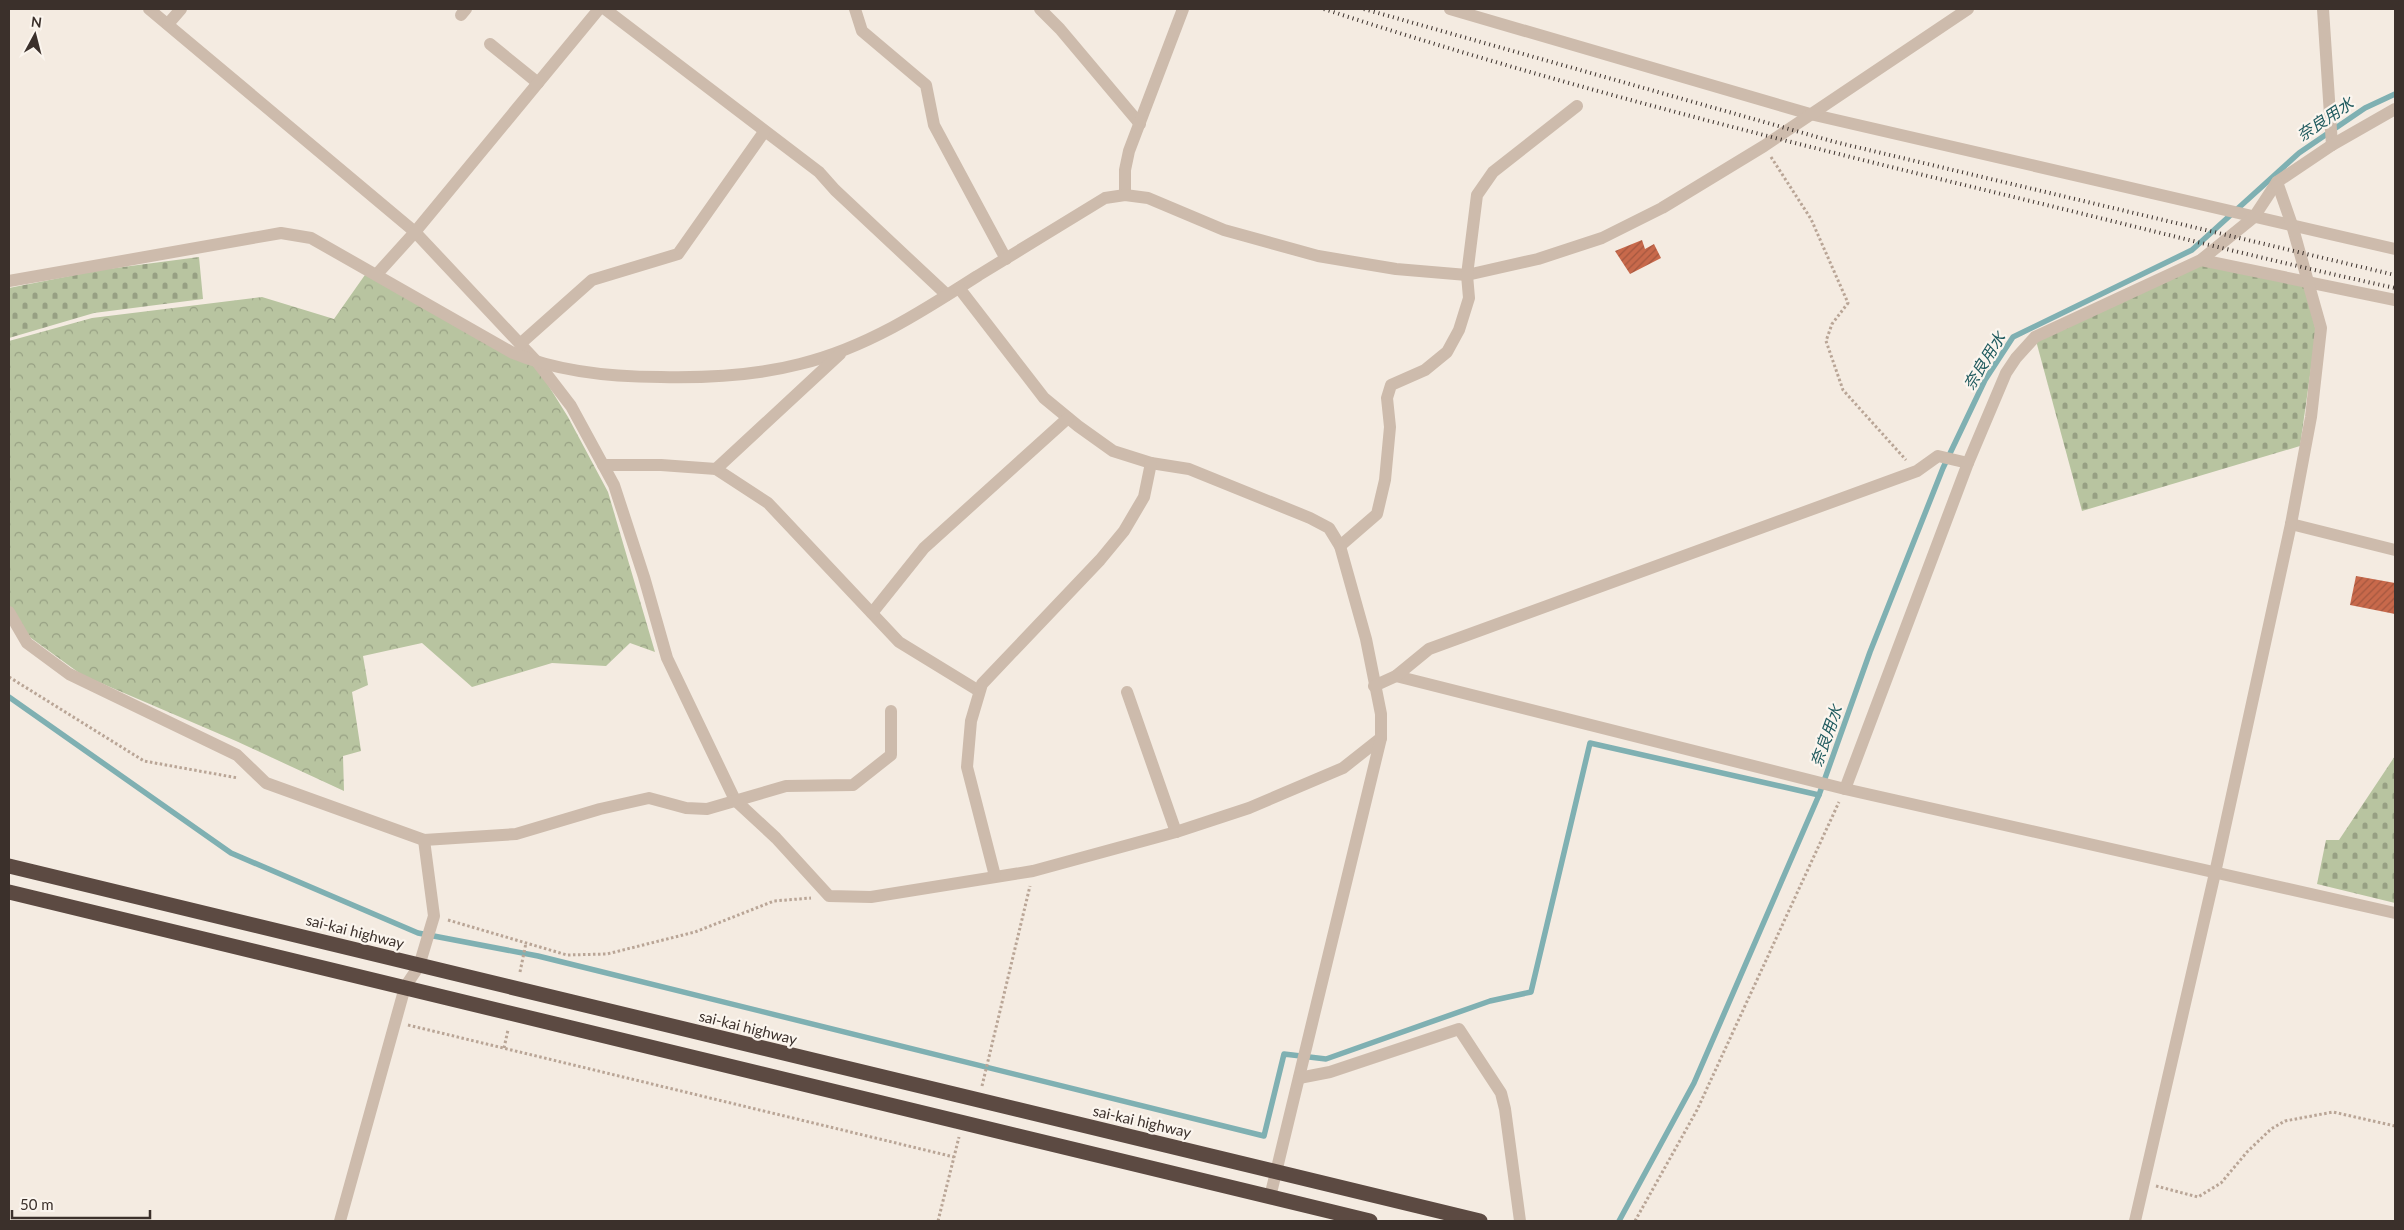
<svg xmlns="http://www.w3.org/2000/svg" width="2404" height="1230" viewBox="0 0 2404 1230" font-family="Lato,'Noto Sans JP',sans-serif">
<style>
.forest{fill:url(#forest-crowns)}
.cemetery{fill:url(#cemetery-stones)}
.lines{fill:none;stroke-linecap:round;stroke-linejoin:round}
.stream{stroke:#7fb0b2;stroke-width:5.5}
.building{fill:url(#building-hatch)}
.path{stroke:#b9a596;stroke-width:3;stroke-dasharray:2.5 2.5;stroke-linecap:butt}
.minor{stroke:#cdbbac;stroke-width:12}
.highway{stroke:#5c4a42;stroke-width:15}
.rail{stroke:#3b302b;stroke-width:4;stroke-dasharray:1 4;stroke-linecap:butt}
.labels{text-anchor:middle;stroke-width:4.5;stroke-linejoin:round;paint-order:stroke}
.street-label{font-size:15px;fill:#3b302b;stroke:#fbf5ee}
.water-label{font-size:16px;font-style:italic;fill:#1f5a5e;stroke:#fbf5ee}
</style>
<defs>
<pattern id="forest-crowns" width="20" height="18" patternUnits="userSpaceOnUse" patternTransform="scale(1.25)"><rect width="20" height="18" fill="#b8c4a0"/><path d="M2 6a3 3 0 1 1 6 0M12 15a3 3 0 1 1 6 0" fill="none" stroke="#97a083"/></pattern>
<pattern id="cemetery-stones" width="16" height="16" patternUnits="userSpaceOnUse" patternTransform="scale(1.25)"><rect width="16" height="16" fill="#b8c4a0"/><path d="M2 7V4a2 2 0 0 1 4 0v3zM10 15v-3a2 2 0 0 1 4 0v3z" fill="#97a083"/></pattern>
<pattern id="building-hatch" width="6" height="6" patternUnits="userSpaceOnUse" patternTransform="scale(1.25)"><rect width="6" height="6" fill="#c8694b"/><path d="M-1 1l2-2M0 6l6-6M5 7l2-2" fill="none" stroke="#a4573f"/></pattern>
</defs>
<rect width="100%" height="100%" fill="#f4ebe1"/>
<polygon class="forest" points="367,272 535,364 568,417 608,492 655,652 630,643 606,666 552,663 472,687 422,643 363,656 368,685 352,692 361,751 343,756 344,791 236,741 82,675 31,638 9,610 9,341 92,318 262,297 334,319"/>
<g class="cemetery">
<polygon points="199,257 203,299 94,313 9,338 9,288 100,270"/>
<polygon points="2201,260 2307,282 2316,333 2300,446 2082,511 2035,337"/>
<polygon points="2395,756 2395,903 2317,884 2326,840 2339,840"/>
</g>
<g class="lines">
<g class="stream">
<polyline points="9,697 231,853 418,933 538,956 1264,1136 1284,1054 1326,1059 1490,1001 1531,992 1590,743 1819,795"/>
<polyline points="1619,1221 1694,1083 1819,795 1870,652 1943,468 1985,380 2013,337 2192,250 2299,153 2365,108 2395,94"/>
</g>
</g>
<g class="building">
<polygon points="1642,240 1645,249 1654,244 1661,258 1630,274 1615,251"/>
<polygon points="2356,576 2395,583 2395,614 2350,605"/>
</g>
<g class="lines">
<g class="path">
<polyline points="1771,157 1811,219 1848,303 1832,324 1826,341 1843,390 1906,460"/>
<polyline points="9,677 144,761 238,778"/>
<polyline points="448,920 567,955 607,954 695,932 774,901 811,898"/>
<polyline points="520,972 526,943"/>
<polyline points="408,1025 954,1157"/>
<polyline points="504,1048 508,1030"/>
<polyline points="982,1086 1030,886"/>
<polyline points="2156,1186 2198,1197 2221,1183 2247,1152 2271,1129 2285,1121 2333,1112 2395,1126"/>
<polyline points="938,1221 959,1137"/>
<polyline points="1635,1221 1697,1110 1839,802"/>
</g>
<g class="minor">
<polyline points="149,9 415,232 538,363 571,406 614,485 644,577 667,658 735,800 776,838 829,896 871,897 1033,871 1176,832 1249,808 1343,768 1381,738"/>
<polyline points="605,9 819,172 835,190 947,295"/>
<polyline points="855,9 862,31 926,85 934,125 1006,259"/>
<polyline points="1040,9 1060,29 1140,124"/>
<polyline points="1450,9 1810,114 2395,249"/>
<polyline points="2323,9 2332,145"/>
<polyline points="461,15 466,9"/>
<polyline points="168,24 181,9"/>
<polyline points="490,44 538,83"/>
<polyline points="1125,195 1125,170 1129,151 1183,9"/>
<polyline points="2201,260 2395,300"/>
<polyline points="377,274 415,232 599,9"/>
<path d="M 9,281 L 281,233 L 311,238 L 513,353 C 559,372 612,377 661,377 C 708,378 754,376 800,364 C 866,348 923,311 979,275 C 1021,249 1063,224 1105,198 L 1125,195 L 1148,198 L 1224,230 L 1318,256 L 1396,269 L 1467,275 L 1538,259 L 1602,238 L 1662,208 L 1764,146 L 1968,9"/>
<polyline points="959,288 1044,398 1078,426 1113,451 1151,463 1189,469 1310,518 1329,528 1340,546 1366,639 1381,714 1381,738 1270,1197"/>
<polyline points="520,344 592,280 678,254 764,132"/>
<polyline points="603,465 661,465 716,469 768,503 899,642 979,691"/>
<polyline points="716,469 840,354"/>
<polyline points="2291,524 2395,550"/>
<polyline points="1340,546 1377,514 1385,480 1390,427 1387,398 1391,385 1425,370 1447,352 1459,330 1469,298 1467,275 1477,195 1493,172 1577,106"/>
<polyline points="9,612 27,643 69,674 237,755 266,783 424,840 516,834 600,809 649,798 686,808 707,809 786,786 853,785 891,755 891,711"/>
<polyline points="872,613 924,548 1068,418"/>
<polyline points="1396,676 1845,789 2395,913"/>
<polyline points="1374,686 1396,676 1429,649 1917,471 1938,456 1968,463"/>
<polyline points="1127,692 1176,832"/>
<polyline points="1845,789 1968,463 2006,373 2016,358 2035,337 2201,260 2254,217 2277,182 2332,145 2395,109"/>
<polyline points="995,876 967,767 971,721 982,684 1100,560 1124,531 1144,497 1151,463"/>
<polyline points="1299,1078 1330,1072 1459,1029 1501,1093 1505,1109 1520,1221"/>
<polyline points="340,1221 405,987 419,966 434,916 424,840"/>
<polyline points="2135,1221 2215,873 2291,524 2311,417 2321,328 2292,225 2277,182"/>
</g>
<g class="highway">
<polyline points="9,866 1480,1221"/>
<polyline points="9,892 1370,1221"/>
</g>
<g class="rail">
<path d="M 1324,9 C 1553,84 1787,142 2022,199 C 2146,229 2270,261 2395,288"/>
<polyline points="1364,9 1835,142 2395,275"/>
</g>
</g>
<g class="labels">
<g class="street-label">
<text transform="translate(355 932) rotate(14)" y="5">sai-kai highway</text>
<text transform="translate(748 1028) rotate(14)" y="5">sai-kai highway</text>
<text transform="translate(1142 1122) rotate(13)" y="5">sai-kai highway</text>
</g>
<g class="water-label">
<text transform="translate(2325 119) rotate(-34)" y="6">奈良用水</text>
<text transform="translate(1984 361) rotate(-58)" y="6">奈良用水</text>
<text transform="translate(1826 736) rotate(-70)" y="6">奈良用水</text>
</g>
</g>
<rect width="2404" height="1230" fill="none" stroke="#3b302b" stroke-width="20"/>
<g transform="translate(35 35) rotate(7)" stroke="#fbf5ee" stroke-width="4" paint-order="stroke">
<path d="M0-4L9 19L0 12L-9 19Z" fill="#3b302b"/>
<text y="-8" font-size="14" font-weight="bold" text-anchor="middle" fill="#3b302b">N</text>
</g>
<path d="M12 1210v8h138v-8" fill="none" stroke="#3b302b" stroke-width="2.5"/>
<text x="20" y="1210" font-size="15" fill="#3b302b" stroke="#fbf5ee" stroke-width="4" paint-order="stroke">50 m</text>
</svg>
